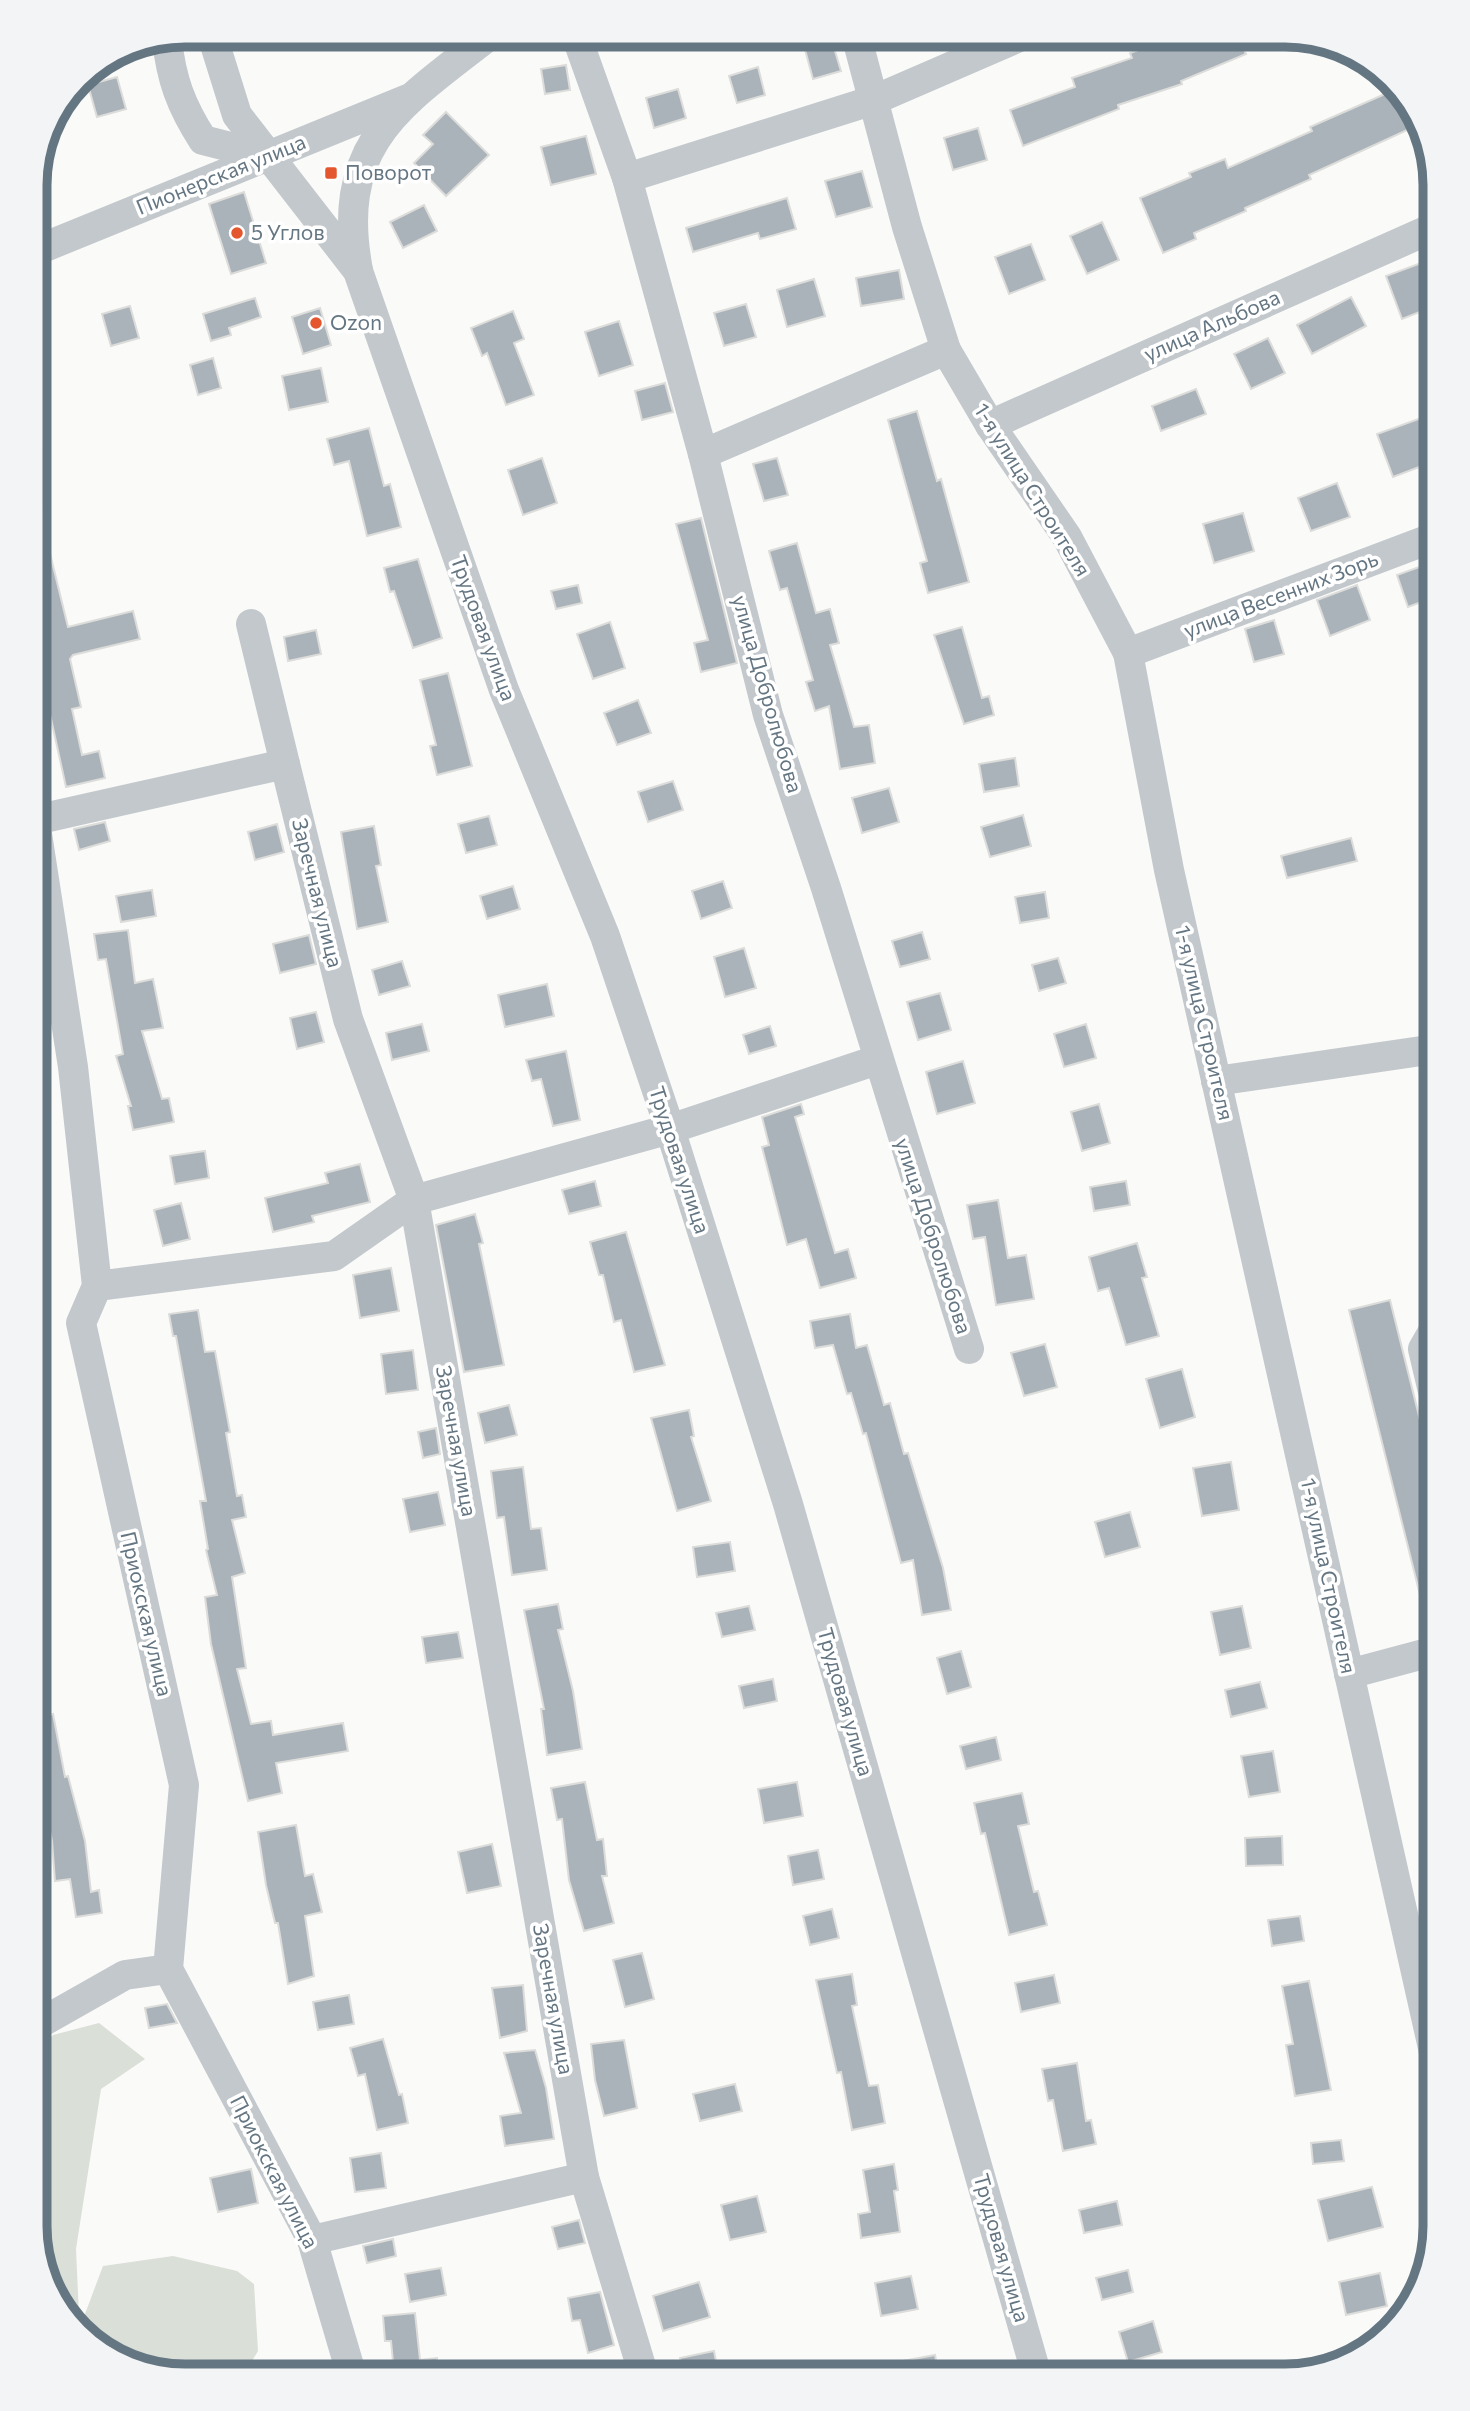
<svg xmlns="http://www.w3.org/2000/svg" width="1470" height="2411" viewBox="0 0 1470 2411" font-family="Commissioner,sans-serif">
<style>
.green{fill:#dadfd7}
.building{fill:#aab3b9;stroke:#dcdcda;stroke-width:2}
.lines{fill:none;stroke-linecap:round;stroke-linejoin:round}
.minor{stroke:#c3c8cc;stroke-width:30}
.poi-dot{fill:#e4572e;stroke:#fff;stroke-width:2.5}
.labels{text-anchor:middle;stroke-width:7;stroke-linejoin:round;paint-order:stroke}
.poi-label{font-size:21px;fill:#657683;stroke:#fff;text-anchor:start}
.street-label{font-size:21px;fill:#657683;stroke:#fff}
.rim{fill:none;stroke:#657683;stroke-width:9}
</style>
<rect width="100%" height="100%" fill="#fafaf8"/>
<polygon class="green" points="99,2023 145,2059 101,2089 76,2249 79,2316 85,2314 103,2266 173,2256 237,2271 254,2284 258,2351 243,2376 175,2376 102,2351 51,2293 35,2226 35,2054 53,2035"/>
<g class="building">
<polygon points="1181,35 1277,35 1244,50 1246,54 1181,81 1182,84 1118,105 1119,109 1023,146 1010,110 1075,87 1072,78 1132,58 1130,53"/>
<polygon points="831,38 841,71 813,79 804,46"/>
<polygon points="566,65 570,90 545,94 541,69"/>
<polygon points="758,67 765,95 737,103 729,76"/>
<polygon points="117,77 126,109 97,117 88,85"/>
<polygon points="678,89 686,118 654,128 646,98"/>
<polygon points="1394,90 1408,105 1416,126 1309,175 1311,179 1245,208 1246,211 1194,233 1196,239 1163,253 1140,198 1191,177 1189,173 1225,159 1228,168 1312,131 1310,127"/>
<polygon points="446,112 489,155 446,196 414,163 433,144 423,135"/>
<polygon points="978,128 987,160 953,170 944,138"/>
<polygon points="586,136 596,174 551,185 541,147"/>
<polygon points="862,171 872,207 836,217 825,181"/>
<polygon points="244,192 266,263 231,274 209,204"/>
<polygon points="787,198 796,229 760,239 758,233 693,252 686,228"/>
<polygon points="424,205 437,231 403,248 390,222"/>
<polygon points="1102,222 1119,260 1087,274 1070,236"/>
<polygon points="1031,244 1045,280 1009,294 995,257"/>
<polygon points="1421,263 1435,306 1402,319 1386,276"/>
<polygon points="899,270 904,299 861,306 856,278"/>
<polygon points="814,279 825,316 787,327 777,290"/>
<polygon points="1351,297 1366,326 1312,354 1297,325"/>
<polygon points="255,298 261,317 229,328 231,335 211,341 203,314"/>
<polygon points="746,304 756,337 724,346 714,313"/>
<polygon points="130,306 139,338 111,346 102,314"/>
<polygon points="320,308 331,345 303,354 292,317"/>
<polygon points="513,311 524,339 514,343 534,395 506,405 487,353 482,356 471,328"/>
<polygon points="619,321 633,365 599,376 585,332"/>
<polygon points="1268,338 1285,373 1251,389 1234,354"/>
<polygon points="213,358 221,388 198,395 190,365"/>
<polygon points="321,368 328,402 289,410 282,376"/>
<polygon points="665,383 673,412 642,420 635,391"/>
<polygon points="1196,389 1206,414 1161,431 1152,406"/>
<polygon points="917,411 937,481 941,479 969,582 928,593 920,563 927,561 888,420"/>
<polygon points="1424,417 1435,447 1435,461 1393,477 1377,434"/>
<polygon points="369,428 384,486 390,484 401,527 367,536 349,461 334,465 327,439"/>
<polygon points="542,458 557,503 523,515 508,470"/>
<polygon points="777,458 788,495 764,501 753,464"/>
<polygon points="1337,483 1350,517 1311,531 1298,498"/>
<polygon points="1243,513 1254,551 1214,563 1203,524"/>
<polygon points="701,518 737,663 701,672 694,643 708,640 676,524"/>
<polygon points="35,521 42,521 68,627 133,611 140,639 73,655 70,659 81,707 72,709 82,755 99,751 105,778 66,787 50,714 44,715 36,677"/>
<polygon points="797,543 816,613 830,609 839,643 830,645 854,727 869,725 875,763 840,769 829,706 815,711 806,682 813,680 787,588 780,590 769,551"/>
<polygon points="418,559 442,638 413,648 394,591 390,592 384,568"/>
<polygon points="1430,563 1435,578 1435,597 1408,607 1397,575"/>
<polygon points="578,585 582,603 556,609 551,591"/>
<polygon points="1357,585 1370,620 1330,636 1317,600"/>
<polygon points="1274,620 1284,654 1254,662 1245,629"/>
<polygon points="610,622 625,668 593,679 577,634"/>
<polygon points="962,627 982,698 989,696 994,715 964,724 934,635"/>
<polygon points="316,630 321,654 288,661 284,637"/>
<polygon points="448,673 472,766 437,775 430,746 436,745 420,680"/>
<polygon points="638,700 651,733 617,745 604,713"/>
<polygon points="1015,758 1019,786 984,792 979,764"/>
<polygon points="673,781 683,810 648,822 638,792"/>
<polygon points="889,788 899,822 862,833 852,798"/>
<polygon points="1023,815 1031,846 990,857 981,827"/>
<polygon points="489,816 497,845 466,853 458,824"/>
<polygon points="105,822 110,841 79,850 74,829"/>
<polygon points="277,824 284,852 255,860 248,832"/>
<polygon points="374,826 381,865 376,866 388,922 357,929 341,832"/>
<polygon points="1351,838 1357,861 1287,878 1281,856"/>
<polygon points="723,881 732,908 701,919 692,891"/>
<polygon points="513,886 520,909 487,919 480,896"/>
<polygon points="152,890 156,916 121,922 116,896"/>
<polygon points="1045,892 1049,918 1020,923 1015,897"/>
<polygon points="128,930 135,983 153,979 163,1028 142,1031 162,1099 169,1098 174,1122 133,1130 128,1106 131,1106 116,1056 123,1054 106,959 98,960 94,934"/>
<polygon points="922,932 930,959 900,967 892,941"/>
<polygon points="309,935 316,964 280,973 273,944"/>
<polygon points="744,948 756,988 725,997 714,957"/>
<polygon points="1058,958 1066,983 1039,991 1032,965"/>
<polygon points="402,961 410,986 379,995 372,970"/>
<polygon points="547,984 554,1016 505,1027 498,995"/>
<polygon points="940,993 951,1030 918,1040 907,1002"/>
<polygon points="316,1012 324,1042 297,1049 290,1018"/>
<polygon points="422,1024 429,1051 392,1060 386,1033"/>
<polygon points="1086,1024 1096,1058 1064,1067 1054,1034"/>
<polygon points="770,1026 776,1046 749,1054 743,1035"/>
<polygon points="566,1051 580,1120 553,1126 541,1079 532,1081 526,1060"/>
<polygon points="963,1061 975,1103 937,1114 926,1072"/>
<polygon points="801,1104 804,1114 795,1117 835,1253 848,1249 856,1278 820,1288 806,1239 787,1245 762,1147 769,1145 762,1117"/>
<polygon points="1099,1104 1110,1143 1082,1151 1071,1112"/>
<polygon points="205,1151 209,1178 175,1184 170,1156"/>
<polygon points="360,1164 370,1202 312,1216 314,1222 273,1232 265,1198 328,1183 325,1173"/>
<polygon points="595,1181 601,1206 569,1214 562,1190"/>
<polygon points="1126,1181 1130,1205 1094,1211 1090,1187"/>
<polygon points="998,1200 1008,1258 1026,1255 1034,1299 996,1305 985,1237 973,1239 967,1205"/>
<polygon points="181,1203 190,1239 163,1246 154,1210"/>
<polygon points="475,1214 483,1243 479,1244 504,1365 464,1372 436,1225"/>
<polygon points="626,1232 665,1365 634,1372 621,1320 614,1322 603,1275 599,1275 590,1242"/>
<polygon points="1137,1243 1147,1277 1142,1278 1159,1336 1126,1345 1109,1288 1098,1291 1089,1257"/>
<polygon points="391,1268 399,1311 360,1318 353,1275"/>
<polygon points="1390,1300 1435,1480 1435,1630 1429,1631 1349,1310"/>
<polygon points="198,1310 205,1352 215,1351 230,1432 226,1433 237,1496 242,1495 246,1517 232,1520 245,1573 232,1577 246,1668 237,1669 251,1724 271,1721 273,1735 343,1723 348,1751 276,1763 282,1793 248,1801 211,1644 205,1597 217,1595 206,1550 208,1549 200,1501 206,1501 176,1336 173,1336 169,1314"/>
<polygon points="850,1314 856,1348 867,1345 884,1405 890,1403 904,1454 908,1453 943,1568 951,1610 922,1615 913,1560 901,1563 866,1433 863,1434 851,1393 847,1394 833,1345 815,1348 810,1321"/>
<polygon points="1045,1344 1057,1387 1024,1396 1011,1353"/>
<polygon points="413,1350 418,1390 386,1394 381,1354"/>
<polygon points="1182,1369 1195,1417 1160,1428 1146,1379"/>
<polygon points="509,1405 517,1435 485,1443 478,1413"/>
<polygon points="689,1410 694,1436 691,1437 711,1501 677,1511 651,1418"/>
<polygon points="436,1428 440,1454 423,1458 418,1432"/>
<polygon points="1231,1462 1239,1510 1202,1516 1193,1468"/>
<polygon points="523,1467 531,1529 541,1528 547,1570 512,1575 504,1517 497,1518 491,1471"/>
<polygon points="438,1492 445,1525 410,1532 403,1499"/>
<polygon points="1130,1512 1140,1547 1105,1557 1095,1522"/>
<polygon points="730,1542 735,1571 697,1577 693,1547"/>
<polygon points="558,1604 563,1629 558,1630 573,1691 582,1749 547,1755 541,1709 544,1709 524,1610"/>
<polygon points="749,1606 755,1630 722,1637 716,1613"/>
<polygon points="1242,1606 1251,1648 1220,1655 1211,1612"/>
<polygon points="458,1632 463,1658 426,1663 422,1637"/>
<polygon points="961,1651 971,1687 947,1694 937,1658"/>
<polygon points="773,1679 777,1701 744,1708 739,1686"/>
<polygon points="1260,1682 1267,1708 1231,1717 1225,1690"/>
<polygon points="53,1714 65,1777 68,1776 85,1841 91,1892 99,1890 102,1913 76,1917 70,1879 55,1881 52,1841 35,1757 35,1718"/>
<polygon points="996,1737 1001,1760 966,1769 960,1746"/>
<polygon points="1273,1751 1280,1792 1249,1797 1241,1756"/>
<polygon points="585,1782 597,1840 603,1839 607,1876 602,1876 614,1923 584,1931 569,1880 562,1819 557,1820 551,1788"/>
<polygon points="797,1782 803,1816 764,1823 758,1789"/>
<polygon points="1022,1793 1029,1824 1018,1826 1034,1892 1038,1891 1047,1925 1009,1935 985,1833 981,1834 974,1803"/>
<polygon points="296,1825 305,1876 313,1874 322,1912 305,1916 314,1976 288,1984 278,1923 275,1923 266,1885 258,1832"/>
<polygon points="1282,1836 1283,1865 1246,1866 1245,1838"/>
<polygon points="492,1844 501,1886 467,1893 458,1852"/>
<polygon points="818,1850 824,1879 793,1885 788,1856"/>
<polygon points="832,1909 839,1938 810,1945 803,1916"/>
<polygon points="1300,1916 1304,1941 1272,1946 1268,1920"/>
<polygon points="642,1953 654,1999 625,2007 613,1960"/>
<polygon points="852,1974 857,2005 852,2006 869,2086 878,2085 885,2123 852,2130 841,2072 837,2073 816,1980"/>
<polygon points="1054,1975 1060,2003 1021,2012 1015,1983"/>
<polygon points="1309,1981 1331,2090 1295,2096 1286,2045 1293,2044 1282,1986"/>
<polygon points="523,1985 527,2031 500,2038 492,1988"/>
<polygon points="349,1995 354,2024 318,2030 313,2002"/>
<polygon points="167,2004 177,2023 149,2028 145,2008"/>
<polygon points="383,2039 399,2095 402,2094 408,2123 377,2130 365,2074 358,2076 350,2048"/>
<polygon points="624,2040 637,2108 604,2116 595,2080 591,2044"/>
<polygon points="535,2050 546,2088 554,2139 505,2146 500,2116 521,2113 504,2053"/>
<polygon points="1077,2063 1086,2121 1091,2120 1096,2144 1063,2151 1053,2100 1048,2101 1042,2069"/>
<polygon points="735,2084 742,2111 700,2121 693,2094"/>
<polygon points="1341,2140 1344,2161 1313,2164 1311,2143"/>
<polygon points="381,2153 386,2188 355,2192 350,2158"/>
<polygon points="894,2164 898,2190 894,2191 900,2232 861,2238 858,2214 870,2212 863,2170"/>
<polygon points="251,2169 258,2203 218,2212 210,2178"/>
<polygon points="1372,2187 1383,2227 1328,2241 1318,2200"/>
<polygon points="757,2196 766,2232 730,2240 721,2205"/>
<polygon points="1117,2201 1122,2225 1084,2233 1079,2210"/>
<polygon points="579,2220 585,2243 558,2249 552,2227"/>
<polygon points="393,2239 396,2256 367,2263 363,2246"/>
<polygon points="441,2268 446,2295 410,2302 405,2274"/>
<polygon points="1128,2270 1133,2292 1102,2300 1096,2278"/>
<polygon points="1380,2273 1387,2306 1346,2315 1339,2282"/>
<polygon points="911,2276 918,2309 881,2316 875,2283"/>
<polygon points="699,2282 710,2317 663,2331 653,2296"/>
<polygon points="600,2292 614,2345 588,2353 580,2320 572,2321 568,2298"/>
<polygon points="415,2313 420,2360 437,2358 438,2376 387,2376 386,2363 393,2362 391,2341 385,2341 383,2316"/>
<polygon points="1153,2321 1162,2352 1128,2362 1119,2332"/>
<polygon points="714,2351 719,2376 683,2376 680,2358"/>
<polygon points="935,2355 939,2376 871,2376 870,2367"/>
</g>
<g class="lines">
<g class="minor">
<polyline points="212,35 237,115 358,271 504,690 605,936 670,1129 788,1504 1037,2376"/>
<polyline points="576,35 627,178 703,454 768,715 826,888 969,1349"/>
<polyline points="856,35 907,227 946,350 990,425 1067,537 1128,653 1169,870 1435,2057"/>
<path d="M 167,39 C 171,79 181,106 203,140 L 266,156"/>
<polyline points="627,178 874,100 1024,35"/>
<polyline points="35,251 408,99"/>
<path d="M 358,270 C 334,143 400,105 490,35"/>
<polyline points="990,425 1435,227"/>
<polyline points="703,454 946,350"/>
<polyline points="251,624 285,764"/>
<polyline points="1128,653 1435,537"/>
<polyline points="35,820 285,764 348,1019 414,1200 584,2177 644,2376"/>
<polyline points="35,821 73,1067 97,1286 81,1323 184,1785 168,1969 312,2240 352,2376"/>
<polyline points="1216,1081 1435,1049"/>
<polyline points="97,1286 334,1256 414,1200 670,1129 877,1060"/>
<polyline points="1435,1400 1423,1349 1435,1328"/>
<polyline points="1349,1674 1435,1651"/>
<polyline points="35,2029 42,2022 125,1975 168,1969"/>
<polyline points="312,2240 584,2177"/>
</g>
</g>
<g class="poi-dot">
<rect x="324" y="166" width="14" height="14" rx="3.5"/>
<circle cx="237" cy="233" r="7"/>
<circle cx="316" cy="323" r="7"/>
</g>
<g class="labels">
<g class="poi-label">
<text x="345" y="180">Поворот</text>
<text x="251" y="240">5 Углов</text>
<text x="330" y="330">Ozon</text>
</g>
<g class="street-label">
<text transform="translate(221 175) rotate(-22)" y="7">Пионерская улица</text>
<text transform="translate(1212 326) rotate(-24)" y="7">улица Альбова</text>
<text transform="translate(1032 490) rotate(58)" y="7">1-я улица Строителя</text>
<text transform="translate(1281 595) rotate(-21)" y="7">улица Весенних Зорь</text>
<text transform="translate(483 628) rotate(70)" y="7">Трудовая улица</text>
<text transform="translate(767 694) rotate(74)" y="7">улица Добролюбова</text>
<text transform="translate(317 893) rotate(76)" y="7">Заречная улица</text>
<text transform="translate(1204 1023) rotate(77)" y="7">1-я улица Строителя</text>
<text transform="translate(679 1160) rotate(72)" y="7">Трудовая улица</text>
<text transform="translate(933 1236) rotate(72)" y="7">улица Добролюбова</text>
<text transform="translate(456 1441) rotate(80)" y="7">Заречная улица</text>
<text transform="translate(1328 1576) rotate(78)" y="7">1-я улица Строителя</text>
<text transform="translate(146 1614) rotate(77)" y="7">Приокская улица</text>
<text transform="translate(845 1702) rotate(74)" y="7">Трудовая улица</text>
<text transform="translate(553 1999) rotate(80)" y="7">Заречная улица</text>
<text transform="translate(274 2172) rotate(63)" y="7">Приокская улица</text>
<text transform="translate(1001 2248) rotate(74)" y="7">Трудовая улица</text>
</g>
</g>
<path d="M0 0H1470V2411H0ZM185 47H1285A138 138 0 0 1 1423 185V2226A138 138 0 0 1 1285 2364H185A138 138 0 0 1 47 2226V185A138 138 0 0 1 185 47Z" fill="#f3f4f5" fill-rule="evenodd"/>
<path class="rim" d="M185 47H1285A138 138 0 0 1 1423 185V2226A138 138 0 0 1 1285 2364H185A138 138 0 0 1 47 2226V185A138 138 0 0 1 185 47Z"/>
</svg>
